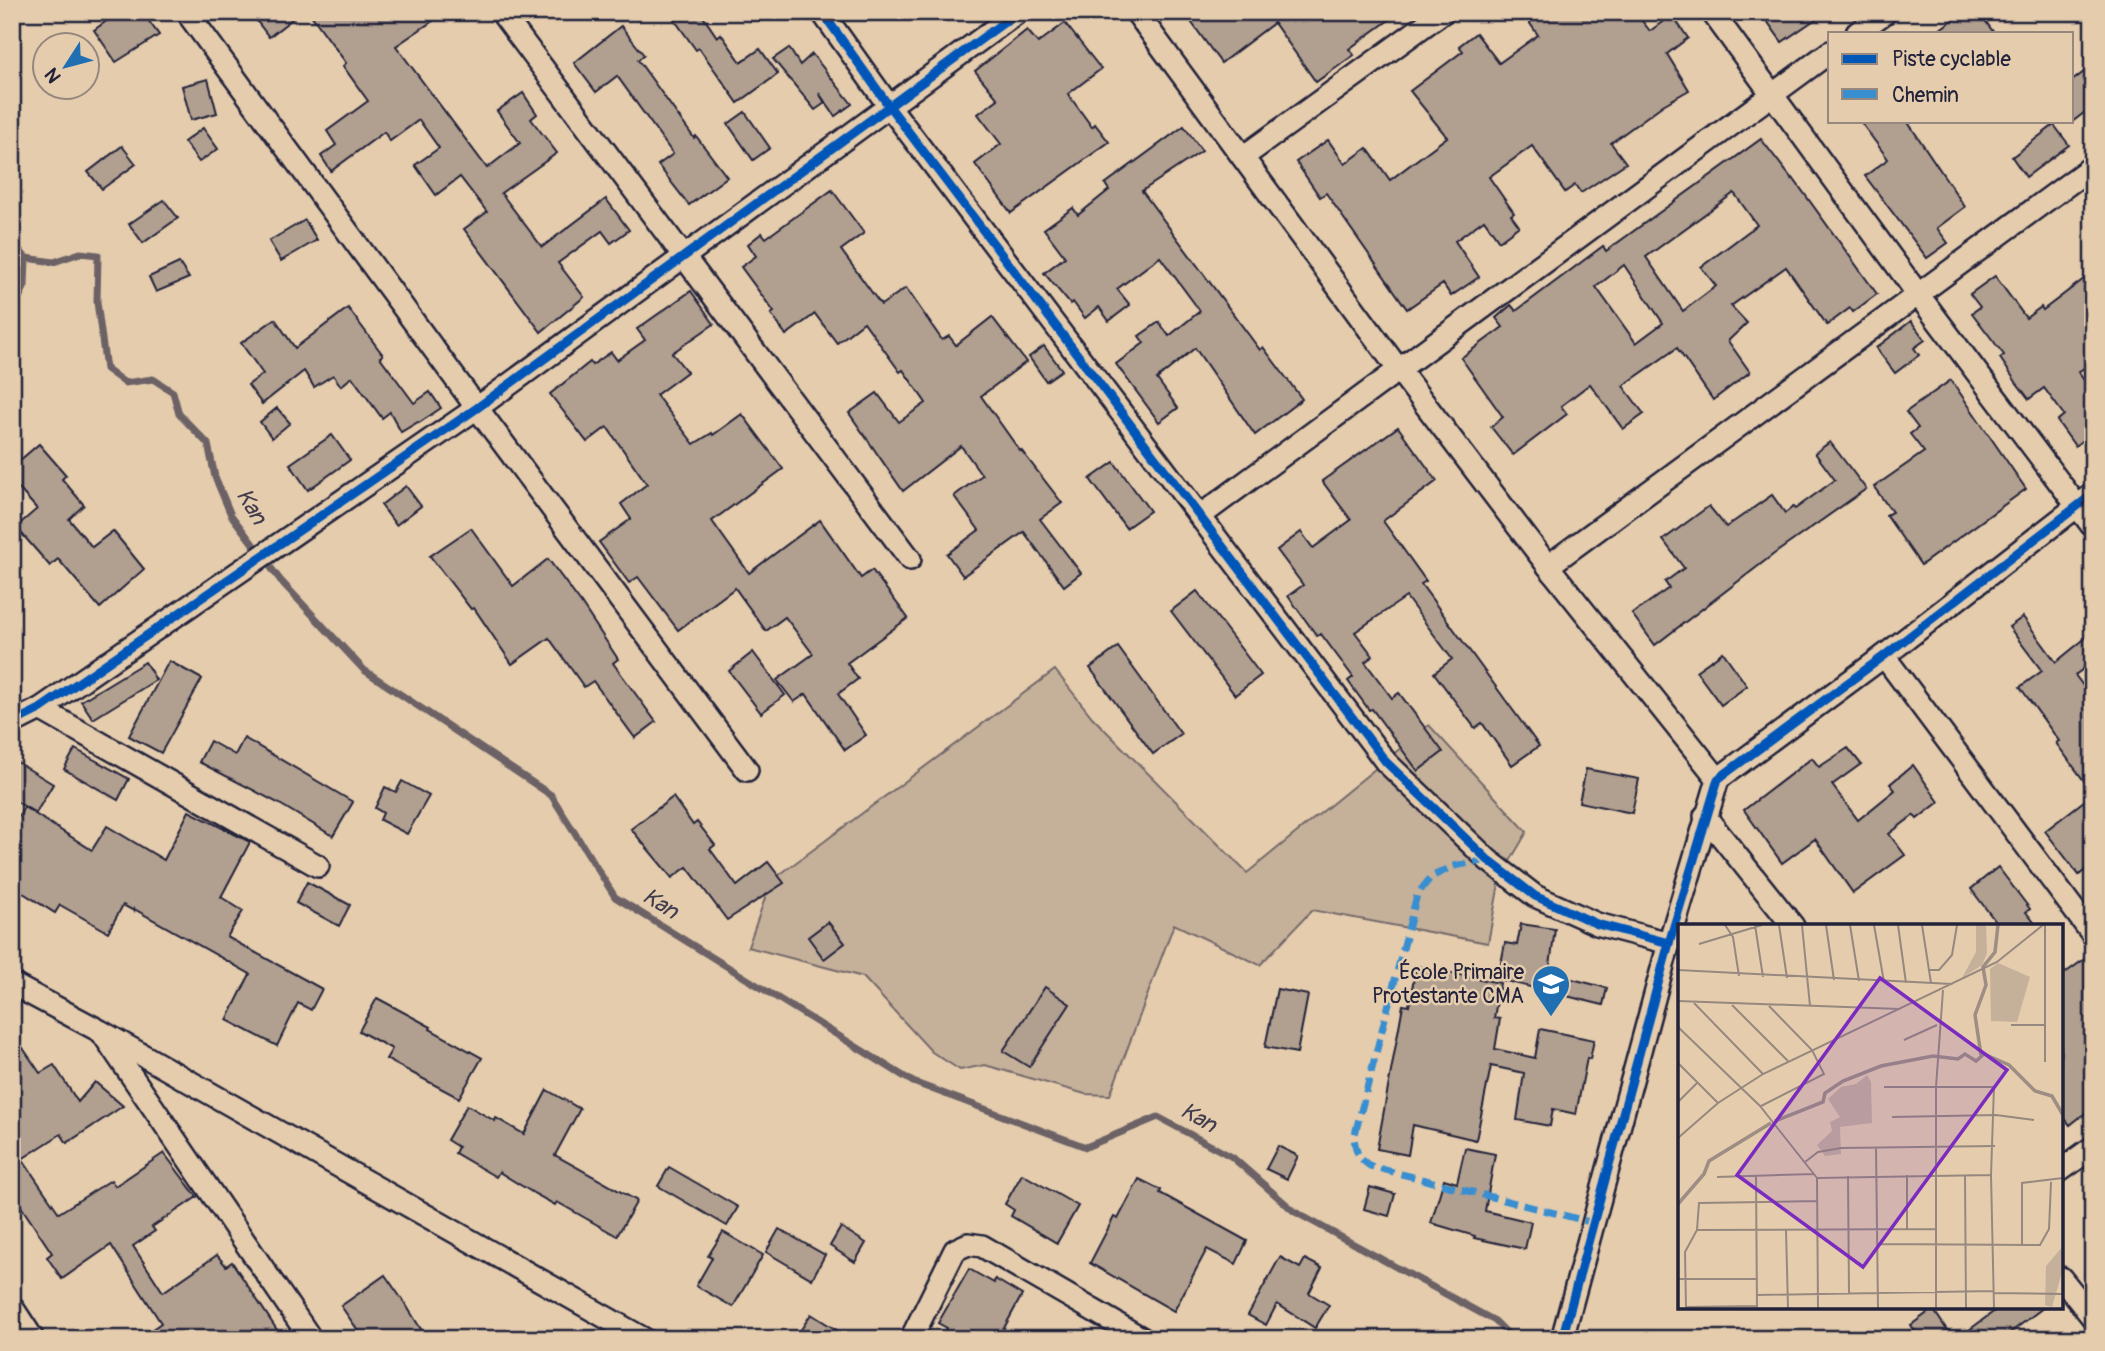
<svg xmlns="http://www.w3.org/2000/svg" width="2105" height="1351" viewBox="0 0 2105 1351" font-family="Pangolin,sans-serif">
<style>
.green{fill:#c5b09a;stroke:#74696a;stroke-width:2}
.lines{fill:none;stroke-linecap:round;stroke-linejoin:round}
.stream{stroke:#6c6266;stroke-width:7}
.building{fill:#b19f8f;stroke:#22223b;stroke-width:2;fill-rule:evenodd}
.minor-casing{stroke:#22223b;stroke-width:26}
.minor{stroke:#e4ccad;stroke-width:21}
.quiet{stroke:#398ed0;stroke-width:7;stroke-dasharray:14 7;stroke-linecap:butt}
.cycleway-casing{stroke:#e4ccad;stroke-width:13}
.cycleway{stroke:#0057b8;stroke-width:9}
.labels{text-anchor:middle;stroke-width:5;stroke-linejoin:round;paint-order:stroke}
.poi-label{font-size:21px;fill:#22223b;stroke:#e4ccad;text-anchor:end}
.water-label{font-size:23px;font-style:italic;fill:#413d4d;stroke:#e4ccad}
.inset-river{fill:none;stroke:#9d8d83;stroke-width:3.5}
.inset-road{fill:none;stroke:#96887f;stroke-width:2}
.view{fill:#7b2cbf;fill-opacity:0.15;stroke:#7b2cbf;stroke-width:3.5}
.inset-edge{fill:none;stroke:#22223b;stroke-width:3.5}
</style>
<rect width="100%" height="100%" fill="#e4ccad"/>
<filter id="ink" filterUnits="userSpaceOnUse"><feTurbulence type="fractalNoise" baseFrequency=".0143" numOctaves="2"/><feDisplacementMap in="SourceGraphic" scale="14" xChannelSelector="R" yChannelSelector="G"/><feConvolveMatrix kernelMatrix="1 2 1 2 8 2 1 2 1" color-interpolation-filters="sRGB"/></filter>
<g filter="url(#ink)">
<polygon class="green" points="1055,670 1092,717 1247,873 1429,725 1527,832 1500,878 1488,943 1312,910 1260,965 1174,924 1110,1095 1085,1094 985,1065 960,1070 932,1052 863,977 748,947 771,881"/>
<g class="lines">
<g class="stream">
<polyline points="12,241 26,258 54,262 80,253 98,255 97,302 106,369 125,383 153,379 173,392 179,414 208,444 215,477 231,515 281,581 364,670 551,795 615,897 913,1082 1086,1147 1158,1117 1232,1157 1295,1212 1495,1321 1513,1339"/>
<polyline points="12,312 25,286 26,258"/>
</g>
</g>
<g class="building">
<polygon points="119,12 142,12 159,35 116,62 94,30"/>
<polygon points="250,12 301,12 269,37"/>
<polygon points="309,12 446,12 396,46 487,168 520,143 497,111 523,93 537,114 531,119 557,153 501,193 542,247 606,199 629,230 611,243 602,231 558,263 584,297 541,332 464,229 487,212 460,177 436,195 415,165 439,148 419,120 390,141 384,132 331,171 321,156 336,145 327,131 368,101 343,66 346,63"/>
<polygon points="669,12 700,12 717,37 721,34 741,62 760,49 778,74 738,103 699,48 696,50"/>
<polygon points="1184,12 1400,12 1349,49 1354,55 1316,82 1274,23 1221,63"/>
<polygon points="1522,12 1635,12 1650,31 1672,15 1688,38 1667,54 1689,90 1663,105 1611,143 1626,163 1581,193 1575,185 1565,192 1532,146 1489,177 1514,213 1511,215 1519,226 1499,241 1484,220 1455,241 1479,277 1451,296 1443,284 1407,309 1326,193 1320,197 1296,162 1328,140 1345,164 1367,148 1390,180 1447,137 1410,91 1463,51 1459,46 1476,33 1499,63 1538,35"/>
<polygon points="1780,12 1826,12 1782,42 1767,21"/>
<polygon points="1963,12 1979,12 1994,33 1935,33"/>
<polygon points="1065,23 1101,69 1068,94 1092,127 1095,124 1109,142 1011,213 975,164 1001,144 978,114 998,99 975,71 1027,30 1038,43"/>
<polygon points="621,26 644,55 638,60 694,138 696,136 727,177 689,205 658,165 673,154 617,76 596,92 574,63"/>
<polygon points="789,48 800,65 812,54 852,104 835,116 819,93 825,103 815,110 773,59"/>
<polygon points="2093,65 2093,106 2072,122 2072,81"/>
<polygon points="208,79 217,113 191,120 182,86"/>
<polygon points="745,112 770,148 753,160 728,124"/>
<polygon points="1860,121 1907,121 1965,207 1937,228 1948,243 1927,258 1865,176 1888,159"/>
<polygon points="2054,125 2069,145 2026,177 2012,157"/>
<polygon points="1184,126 1202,151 1142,191 1260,350 1263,347 1302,399 1255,435 1195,348 1157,379 1178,408 1159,422 1116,364 1144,343 1139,336 1159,322 1169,336 1200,311 1160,257 1117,289 1130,305 1109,321 1099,307 1085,318 1073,302 1070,304 1044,273 1065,257 1044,229 1073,208 1078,215 1109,190 1105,184"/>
<polygon points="203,128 218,149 199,162 184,142"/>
<path d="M 1761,139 L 1792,179 L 1793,178 L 1877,294 L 1853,312 L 1850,308 L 1827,325 L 1786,267 L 1731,306 L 1747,323 L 1728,341 L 1750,372 L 1713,400 L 1677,348 L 1623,386 L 1644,414 L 1623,429 L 1590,384 L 1561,406 L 1567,414 L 1513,455 L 1491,427 L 1503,417 L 1461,358 L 1503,327 L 1496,318 L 1511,305 L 1516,311 L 1603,246 L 1606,251 ZM 1734,193 L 1757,225 L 1701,267 L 1716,286 L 1683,311 L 1646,257 ZM 1624,265 L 1663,323 L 1636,343 L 1596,287 Z"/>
<polygon points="122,146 136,164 102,189 88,172"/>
<polygon points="832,190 864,233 841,250 881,305 906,288 942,340 949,336 956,345 992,317 1026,362 981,396 1020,451 1021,450 1062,503 1040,519 1081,573 1064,586 1024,532 963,576 947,554 979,530 954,496 982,475 961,446 903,491 849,413 877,393 899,422 926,403 903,370 900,372 864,322 837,343 815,314 786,335 771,314 774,312 741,267 756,256 748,244 762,233 766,238"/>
<polygon points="164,200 178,218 143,243 129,224"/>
<polygon points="305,220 317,240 281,261 269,241"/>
<polygon points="179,263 189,278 156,292 149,277"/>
<polygon points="2093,272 2093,362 2078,372 2093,392 2093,432 2075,446 2057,421 2064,415 2044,388 2029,399 2016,382 2000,358 2004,355 1972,313 1980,307 1970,294 1995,276 2026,318 2041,307 2043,310"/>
<polygon points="691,291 714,324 672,353 687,372 656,395 694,444 712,433 713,435 742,414 783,469 712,521 749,573 820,520 861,578 872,570 908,618 847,663 858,679 838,694 866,735 845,750 806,694 794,702 777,680 813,654 785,617 766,631 735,588 678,630 638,577 629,583 599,542 631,519 621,504 647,484 607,427 587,442 550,394 590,362 592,365 611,352 617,360 645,340 637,329"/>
<polygon points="348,308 383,355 380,357 414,403 430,392 441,408 419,423 418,422 401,432 390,412 382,418 352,377 341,386 333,375 314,387 304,371 262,404 248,385 263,374 241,343 275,319 295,348"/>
<polygon points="1911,321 1925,340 1914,348 1919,355 1895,373 1876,348"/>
<polygon points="1044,346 1062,370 1046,381 1029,357"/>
<polygon points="1951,380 2026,489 1921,565 1886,515 1892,512 1874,487 1924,452 1910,434 1918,428 1906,412"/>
<polygon points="277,408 290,423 272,438 260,422"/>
<polygon points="1398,427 1437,481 1383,521 1426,581 1421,584 1539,746 1512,765 1482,723 1475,728 1434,673 1452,659 1406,597 1355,632 1373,656 1365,662 1392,698 1399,693 1443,752 1418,771 1372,709 1369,710 1348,681 1353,677 1321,634 1317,636 1288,596 1303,585 1277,550 1301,532 1313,548 1351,520 1322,481"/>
<polygon points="332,435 350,460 308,490 290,464"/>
<polygon points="1830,442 1866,489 1774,554 1655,645 1632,614 1669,588 1665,582 1684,568 1663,540 1709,506 1726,527 1772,495 1785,513 1793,507 1795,509 1835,480 1815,453"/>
<polygon points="39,444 66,475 62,479 84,505 69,519 92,547 113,531 144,569 100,608 58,559 50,566 16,527 37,509 12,481 12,467"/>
<polygon points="1114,462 1150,511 1126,528 1090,479"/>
<polygon points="406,486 421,506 396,525 381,505"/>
<polygon points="471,528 513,586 548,559 581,603 618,659 613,663 656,722 635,738 593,681 584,687 549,638 512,664 474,608 471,609 430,556"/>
<polygon points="1197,591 1261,675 1235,695 1171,611"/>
<polygon points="2023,617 2056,662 2093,632 2093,662 2075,675 2093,699 2093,793 2056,743 2059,741 2020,687 2042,671 2009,627"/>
<polygon points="1118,647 1181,734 1153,754 1090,668"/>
<polygon points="753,652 785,695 761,713 729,671"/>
<polygon points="1723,652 1747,686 1721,705 1696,671"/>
<polygon points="169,661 202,679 161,753 129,736"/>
<polygon points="145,662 156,680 93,719 81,701"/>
<polygon points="244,738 353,802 333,836 278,803 199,762 210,741 235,755"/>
<polygon points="1848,748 1861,764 1832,785 1858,820 1895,790 1890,784 1913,765 1939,802 1917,819 1914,815 1889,834 1905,855 1853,893 1815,839 1782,863 1744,810 1812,758 1819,767"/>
<polygon points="75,749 129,779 118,800 64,769"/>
<polygon points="12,759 53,784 36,813 12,799"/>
<polygon points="1586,769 1639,779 1632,813 1579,802"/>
<polygon points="402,781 429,796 407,834 380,820 383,813 375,808 385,787 396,792"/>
<polygon points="2093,794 2093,864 2079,875 2045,831"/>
<polygon points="673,797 693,825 697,822 715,845 710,849 737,886 768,862 784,883 727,920 687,867 672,878 631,829"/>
<polygon points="24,807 92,850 107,826 164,860 189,811 250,842 221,897 243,911 227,937 322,989 311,1010 298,1003 277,1046 227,1020 250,974 134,909 134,911 123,905 108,932 60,905 55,913 12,886 12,828"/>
<polygon points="1998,867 2030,909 2026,912 2037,926 1999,926 1971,889"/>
<polygon points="307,882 350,905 339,926 296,903"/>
<polygon points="828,922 845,943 824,959 808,937"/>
<polygon points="1521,924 1555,929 1549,973 1607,988 1603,1005 1498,979 1505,943 1517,945"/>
<polygon points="2093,953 2093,1107 2070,1125 2061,1114 2061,976"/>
<polygon points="1416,966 1500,983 1494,1018 1500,1019 1495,1049 1535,1058 1540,1029 1594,1040 1590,1059 1587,1058 1576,1114 1553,1109 1550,1126 1517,1120 1524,1073 1491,1066 1476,1140 1413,1125 1408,1155 1377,1149 1403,1005 1409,1006"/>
<polygon points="1045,987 1070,1004 1029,1067 1003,1051"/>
<polygon points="1277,989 1308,995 1297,1053 1265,1047"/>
<polygon points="377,998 431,1027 430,1029 482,1058 459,1098 386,1059 392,1049 359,1031"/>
<polygon points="12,1032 40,1073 54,1065 78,1102 95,1082 123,1106 67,1143 61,1134 22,1159 59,1213 111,1180 115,1186 164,1153 197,1197 152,1227 155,1231 133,1246 163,1292 217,1255 226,1266 232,1262 283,1339 138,1339 161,1323 111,1245 62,1279 47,1257 52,1253 12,1193"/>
<polygon points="547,1090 580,1109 555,1155 637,1201 617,1236 557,1202 555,1205 535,1194 499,1172 496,1177 455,1153 458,1147 447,1140 467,1105 495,1121 496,1118 524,1134"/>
<polygon points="1278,1146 1298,1156 1287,1179 1266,1169"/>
<polygon points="1465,1148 1495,1154 1485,1211 1531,1222 1525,1249 1474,1238 1475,1236 1431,1223 1444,1179 1457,1183"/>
<polygon points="669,1167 738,1207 727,1226 658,1186"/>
<polygon points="1022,1174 1078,1206 1057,1243 1011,1216 1014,1210 1005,1204"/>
<polygon points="1139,1179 1161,1190 1160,1193 1247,1241 1236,1264 1207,1249 1174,1311 1090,1263 1114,1217 1118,1219"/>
<polygon points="1370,1187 1395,1194 1389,1216 1364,1209"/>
<polygon points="841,1227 866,1243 855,1262 830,1246"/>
<polygon points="779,1229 825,1255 812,1279 766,1252"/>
<polygon points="723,1232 763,1255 733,1307 696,1286 712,1258 708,1256"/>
<polygon points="1280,1257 1300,1268 1305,1259 1322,1268 1309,1293 1329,1305 1315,1328 1277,1304 1266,1325 1248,1315"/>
<polygon points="969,1269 994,1283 995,1279 1022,1295 998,1339 940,1339 947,1328 938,1323"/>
<polygon points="385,1275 406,1305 427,1339 364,1339 341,1306"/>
<polygon points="2000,1307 2044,1307 2002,1339 1957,1339"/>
<polygon points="1933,1309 1953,1339 1920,1339 1911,1325"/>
<polygon points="811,1314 851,1339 795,1339"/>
</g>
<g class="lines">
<defs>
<g id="minor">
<polyline points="189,12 191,18 477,408 747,770"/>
<polyline points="501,12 910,559"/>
<polyline points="822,12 889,106 1386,762 1488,860 1535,896 1597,924 1669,943"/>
<polyline points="1136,12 1399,370 1548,566 1718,779"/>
<polyline points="1712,12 1917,293 2093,527"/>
<polyline points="1857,33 1886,12"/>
<polyline points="1243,157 1443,12"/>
<polyline points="1200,516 1830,52"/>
<polyline points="1548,566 2093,166"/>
<polyline points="1884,656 2093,935"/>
<polyline points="40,709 318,866"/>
<polyline points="12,723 40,709 477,408 1018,12"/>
<polyline points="1705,816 1793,926"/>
<polyline points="12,984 100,1031 644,1339"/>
<polyline points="103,1034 311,1339"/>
<polyline points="2061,1170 2093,1147"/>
<polyline points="2061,1278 2093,1318"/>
<polyline points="12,1307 33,1339"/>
<polyline points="911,1339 955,1250 968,1244 982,1246 1143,1339"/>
<polyline points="1562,1339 1669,943 1718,779 1884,656 2093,494"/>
</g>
</defs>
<use href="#minor" class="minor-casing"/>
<use href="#minor" class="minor"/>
<path class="quiet" d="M 1488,860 L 1454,866 L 1431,877 L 1417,895 L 1354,1138 C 1356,1152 1358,1158 1370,1166 L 1594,1223"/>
<defs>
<g id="cycleway">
<polyline points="822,12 889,106 1386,762 1488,860 1535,896 1597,924 1669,943"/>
<polyline points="12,723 40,709 477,408 1018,12"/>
<polyline points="1562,1339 1669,943 1718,779 1884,656 2093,494"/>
</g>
</defs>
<use href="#cycleway" class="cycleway-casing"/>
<use href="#cycleway" class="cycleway"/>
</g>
</g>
<defs>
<symbol id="school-pin" viewBox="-11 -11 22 30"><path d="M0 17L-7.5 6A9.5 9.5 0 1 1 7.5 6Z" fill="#1f6fb2" stroke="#e4ccad"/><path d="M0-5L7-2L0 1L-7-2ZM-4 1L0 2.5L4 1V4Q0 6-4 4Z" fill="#fff"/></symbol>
</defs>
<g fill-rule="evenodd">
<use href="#school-pin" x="1529" y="962" width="44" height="60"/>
</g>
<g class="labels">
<g class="poi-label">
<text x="1524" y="979">École Primaire<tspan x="1524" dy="24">Protestante CMA</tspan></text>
</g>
<g class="water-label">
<text transform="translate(252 506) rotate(59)" y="8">Kan</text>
<text transform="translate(661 903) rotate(32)" y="8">Kan</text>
<text transform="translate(1199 1117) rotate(29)" y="8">Kan</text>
</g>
</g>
<g transform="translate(1678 924)">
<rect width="385" height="385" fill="#e4ccad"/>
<path d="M 298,1 L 308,1 L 309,29 L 304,41 L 284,54 L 298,28 ZM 320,39 L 352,53 L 339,98 L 313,97 L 312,45 ZM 189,151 L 193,158 L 194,199 L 162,203 L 163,230 L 147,232 L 139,221 L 154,207 L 152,198 L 162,193 L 150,175 L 163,163 L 178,160 ZM 385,322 L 385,345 L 374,383 L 367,381 L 368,342 Z" fill="#c5b09a"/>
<path class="inset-river" d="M 303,131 L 297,91 L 308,61 L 305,43 L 317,28 L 320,1M 97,197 L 145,178 L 147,169 L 165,157 L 203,142 L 255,132 L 280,135 L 287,130 L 298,137 L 306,130 L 331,141 L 357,167 L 374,172 L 385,191M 0,280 L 26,250 L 31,237 L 93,199"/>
<path class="inset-road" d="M 47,1 L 55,13 L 61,52M 77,1 L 85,53M 101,1 L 109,54M 124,1 L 132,82M 148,1 L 156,56M 172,1 L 181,57M 196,1 L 206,58M 220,1 L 228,59M 244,1 L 253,59M 21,20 L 84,1M 0,46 L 274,60M 251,46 L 261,46 L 274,31 L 279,1M 0,77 L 222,85M 16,79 L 85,150M 54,81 L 110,137M 333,101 L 367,101M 0,103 L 82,182 L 139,254 L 140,384M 226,116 L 259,101M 367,138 L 367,1M 0,139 L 40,179M 0,178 L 20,158M 83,182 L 146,150 L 134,126 L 91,82M 214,193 L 318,191 L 356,196M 0,214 L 40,179 L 85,150 L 319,38 L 365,1M 198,223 L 200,384M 127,238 L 140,228 L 163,224 L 317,222M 78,251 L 79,384M 287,251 L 288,384M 313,251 L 316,384M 170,252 L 171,369M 39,253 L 136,250M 139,254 L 313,251 L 316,163 L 206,163M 229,305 L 229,251M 19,306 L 258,305M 108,306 L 110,384M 199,320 L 362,321 L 371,305 L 373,258M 344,320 L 344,259 L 385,254M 0,355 L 78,355M 315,369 L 385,370M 79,371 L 315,367M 8,383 L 79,382M 8,384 L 7,328 L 19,306 L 21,279 L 139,277M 258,384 L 258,163 L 265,66"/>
<path class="view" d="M 202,54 L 329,146 L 185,343 L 59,251 Z"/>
<rect width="385" height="385" class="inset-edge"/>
</g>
<rect width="2105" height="1351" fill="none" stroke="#e4ccad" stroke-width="42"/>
<rect x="21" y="21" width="2063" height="1309" fill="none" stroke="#22223b" stroke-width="2.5" filter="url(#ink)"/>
<rect x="1828" y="32" width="245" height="91" fill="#e4ccad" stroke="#96887f" stroke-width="2"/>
<rect x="1842" y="54" width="35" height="10" fill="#0057b8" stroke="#96887f" stroke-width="2"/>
<text x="1892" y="66" font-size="21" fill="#22223b">Piste cyclable</text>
<rect x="1842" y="89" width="35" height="10" fill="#398ed0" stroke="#96887f" stroke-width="2"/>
<text x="1892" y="102" font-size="21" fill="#22223b">Chemin</text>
<g transform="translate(66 66) rotate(234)"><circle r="33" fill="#e4ccad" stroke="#96887f" stroke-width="2"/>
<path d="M0-5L12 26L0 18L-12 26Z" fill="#1f6fb2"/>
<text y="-10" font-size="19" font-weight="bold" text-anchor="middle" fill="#22223b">N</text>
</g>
</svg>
